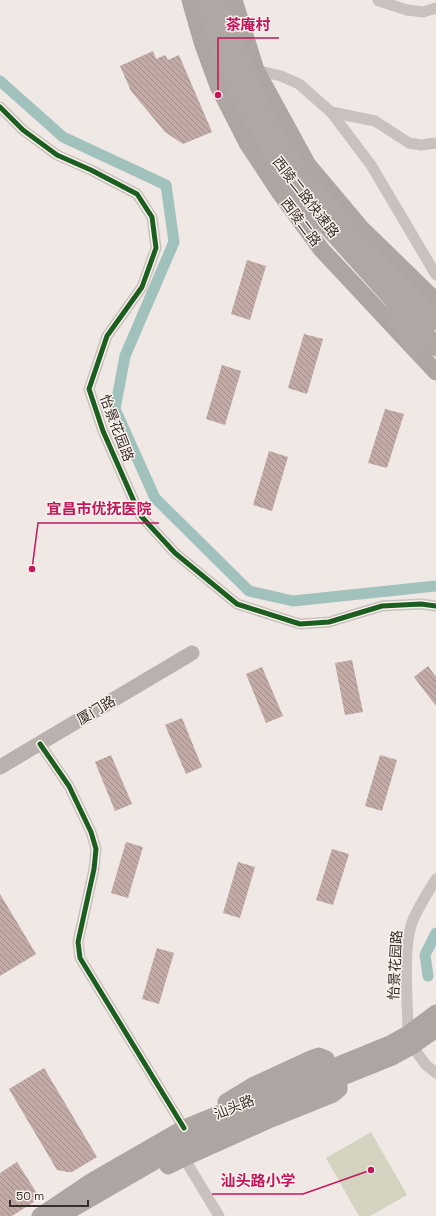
<svg xmlns="http://www.w3.org/2000/svg" width="436" height="1216" viewBox="0 0 436 1216" font-family="'Space Grotesk','Noto Sans SC',sans-serif">
<style>
.pitch{fill:#d3d3bf}
.lines{fill:none;stroke-linecap:round;stroke-linejoin:round}
.canal{stroke:#a1c1bc;stroke-width:11}
.building{fill:url(#building-back-hatch)}
.street{stroke:#c8c1bd;stroke-width:11}
.secondary{stroke:#b9b1ad;stroke-width:15}
.primary{stroke:#ada5a2;stroke-width:17}
.highway{stroke:#aea7a3;stroke-width:19}
.cycleway-casing{stroke:#faf2ed;stroke-width:8}
.cycleway{stroke:#1b5e20;stroke-width:5}
.labels{text-anchor:middle;stroke-width:3;stroke-linejoin:round;paint-order:stroke}
.street-label{font-size:14px;fill:#392d2b;stroke:#faf2ed}
.leader{fill:none;stroke:#c2185b;stroke-width:1.5}
.callout-dot{fill:#c2185b;stroke:#faf2ed;stroke-width:1.5}
.callout-label{font-size:15px;text-anchor:middle;font-weight:bold;fill:#c2185b;stroke:#faf2ed;stroke-width:3;stroke-linejoin:round;paint-order:stroke}
</style>
<defs>
<pattern id="building-back-hatch" width="6" height="6" patternUnits="userSpaceOnUse"><rect width="6" height="6" fill="#c2aaa6"/><path d="M-1 5l2 2M0 0l6 6M5-1l2 2" fill="none" stroke="#9f8b87"/></pattern>
</defs>
<rect width="100%" height="100%" fill="#efe8e4"/>
<polygon class="pitch" points="371,1132 407,1195 370,1216 359,1216 326,1158"/>
<g class="lines">
<g class="canal">
<polyline points="0,81 63,137 166,185 174,242 125,356 115,409 155,498 249,591 293,601 436,586"/>
<polyline points="428,976 425,955 436,933"/>
</g>
</g>
<g class="building">
<polygon points="153,51 156,59 165,55 168,60 179,55 212,132 183,144 165,132 131,91 120,66"/>
<polygon points="247,260 266,266 250,320 231,314"/>
<polygon points="304,334 323,339 307,394 288,388"/>
<polygon points="222,365 241,371 225,425 206,419"/>
<polygon points="385,409 404,414 387,468 368,463"/>
<polygon points="269,451 288,457 272,511 253,505"/>
<polygon points="352,660 363,712 345,715 335,663"/>
<polygon points="428,666 436,677 436,706 414,677"/>
<polygon points="262,667 283,716 266,723 246,674"/>
<polygon points="182,718 202,767 186,774 165,725"/>
<polygon points="111,755 132,804 115,811 95,762"/>
<polygon points="380,755 397,760 382,811 365,806"/>
<polygon points="126,842 143,847 128,898 111,893"/>
<polygon points="332,849 349,854 333,905 316,900"/>
<polygon points="238,862 255,867 240,918 223,913"/>
<polygon points="0,894 36,954 0,976"/>
<polygon points="157,948 174,953 159,1004 142,999"/>
<polygon points="44,1068 97,1157 72,1172 68,1172 57,1170 9,1089"/>
<polygon points="17,1162 40,1198 12,1216 0,1216 0,1173"/>
</g>
<g class="lines">
<g class="street">
<polyline points="378,0 379,1 407,10 423,12 436,8"/>
<polyline points="256,70 281,76 299,84 331,112 371,165 436,275"/>
<polyline points="0,107 23,130 57,155 91,170 137,194 152,217 156,248 142,287 107,336 89,389 103,431 140,515 175,553 237,604 300,624 329,622 382,606 421,604 436,606"/>
<polyline points="331,112 375,121 409,143 421,145 436,143"/>
<polyline points="40,744 69,786 91,832 96,849 94,869 78,942 80,958 184,1128"/>
<path d="M 408,1034 C 408,1004 402,945 413,920 C 419,906 428,892 436,879"/>
<polyline points="412,1046 426,1065 436,1073"/>
<polyline points="184,1158 219,1216"/>
</g>
<polyline class="secondary" points="0,767 192,653"/>
<g class="primary">
<polyline points="190,0 202,42 218,86 247,143 280,193 321,249 436,372"/>
<polyline points="234,0 256,70 308,165 361,228 436,301"/>
<polyline points="226,1102 254,1085 313,1058 319,1056 326,1059"/>
<polyline points="168,1166 184,1158 271,1119 333,1094 339,1089 339,1086"/>
<polyline points="40,1216 92,1181 184,1128 392,1043 408,1034 436,1013"/>
<polyline points="60,1216 190,1141 243,1117 392,1057 412,1046 436,1029"/>
</g>
<g class="highway">
<polyline points="207,0 215,34 237,87 275,160 320,218 436,347"/>
<polyline points="220,0 238,55 270,127 300,173 374,258 436,321"/>
<polyline points="393,313 415,348"/>
</g>
<defs>
<g id="cycleway">
<polyline points="0,107 23,130 57,155 91,170 137,194 152,217 156,248 142,287 107,336 89,389 103,431 140,515 175,553 237,604 300,624 329,622 382,606 421,604 436,606"/>
<polyline points="40,744 69,786 91,832 96,849 94,869 78,942 80,958 184,1128"/>
</g>
</defs>
<use href="#cycleway" class="cycleway-casing"/>
<use href="#cycleway" class="cycleway"/>
</g>
<g class="labels">
<g class="street-label">
<text transform="translate(306 197) rotate(52)" y="5">西陵二路快速路</text>
<text transform="translate(301 222) rotate(53)" y="5">西陵二路</text>
<text transform="translate(117 428) rotate(69)" y="5">怡景花园路</text>
<text transform="translate(96 710) rotate(-31)" y="5">厦门路</text>
<text transform="translate(395 965) rotate(-87)" y="5">怡景花园路</text>
<text transform="translate(234 1107) rotate(-22)" y="5">汕头路</text>
</g>
</g>
<path class="leader" d="M218 95L218 38H279M32 569L38 523H159M371 1170L303 1194H212"/>
<g class="callout-dot">
<circle cx="218" cy="95" r="4"/>
<circle cx="32" cy="569" r="4"/>
<circle cx="371" cy="1170" r="4"/>
</g>
<g class="callout-label">
<text x="248" y="30">茶庵村</text>
<text x="99" y="514">宜昌市优抚医院</text>
<text x="258" y="1186">汕头路小学</text>
</g>
<path d="M10 1200v6h78v-6" fill="none" stroke="#392d2b" stroke-width="2"/>
<text x="16" y="1200" font-size="12" fill="#392d2b" stroke="#faf2ed" stroke-width="3" paint-order="stroke">50 m</text>
</svg>
